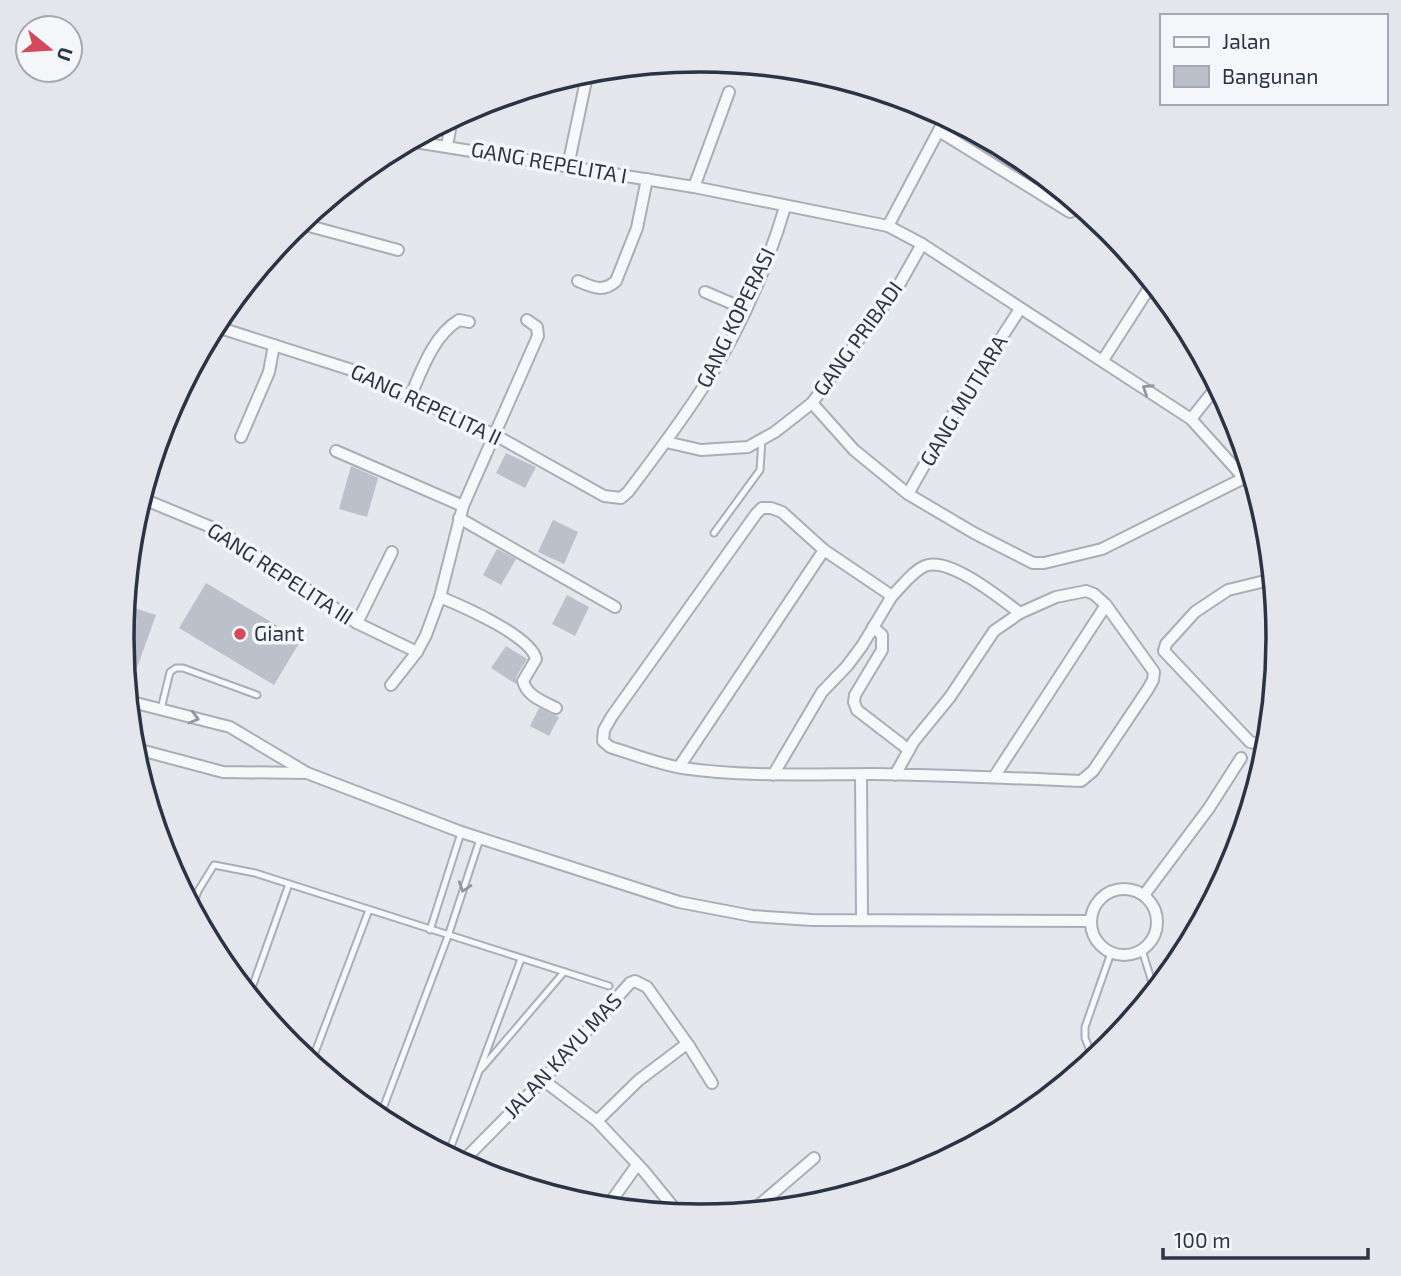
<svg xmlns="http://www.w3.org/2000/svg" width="1401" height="1276" viewBox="0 0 1401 1276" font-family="'Exo 2',sans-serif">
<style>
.building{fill:#bbc0ca}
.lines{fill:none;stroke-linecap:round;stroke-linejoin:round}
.lane-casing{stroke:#a9aeb7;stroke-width:9}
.street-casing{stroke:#a9aeb7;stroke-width:14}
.lane{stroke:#f7f8fa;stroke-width:5}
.street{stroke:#f7f8fa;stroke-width:10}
.oneway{stroke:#9196a0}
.poi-dot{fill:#d1495b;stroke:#f4f6f9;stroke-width:2.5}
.labels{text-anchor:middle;stroke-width:7;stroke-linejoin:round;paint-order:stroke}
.street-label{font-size:21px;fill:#2b3445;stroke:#f4f6f9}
.poi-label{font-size:21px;fill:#2b3445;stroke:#f4f6f9;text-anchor:start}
.rim{fill:none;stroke:#2b3445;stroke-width:3.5}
</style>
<rect width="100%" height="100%" fill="#e4e7ec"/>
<g class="building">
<polygon points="506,453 536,467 525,488 496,473"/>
<polygon points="351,466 378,478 367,517 339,509"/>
<polygon points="553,520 578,532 564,564 538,552"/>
<polygon points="497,549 516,559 501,585 483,575"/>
<polygon points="206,583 301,640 274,685 179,628"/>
<polygon points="567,595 589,607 575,636 552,624"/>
<polygon points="125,605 156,615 134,676 125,673 122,638"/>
<polygon points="506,646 527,659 516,677 516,684 491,668"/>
<polygon points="539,708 559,717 549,736 530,726"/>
</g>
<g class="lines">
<defs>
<g id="lane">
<polyline points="714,533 760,470 762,439"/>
<polyline points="161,709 170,672 176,668 183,668 257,695"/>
<polyline points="192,908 198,891 214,865 255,873 609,986"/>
<polyline points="430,930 461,833"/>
<polyline points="1142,950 1155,992"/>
<polyline points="249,996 289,884"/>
<polyline points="1094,1060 1085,1038 1085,1027 1111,953"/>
<polyline points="311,1063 369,910"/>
<polyline points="482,1068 564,972"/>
<polyline points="379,1119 448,936 480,839"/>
<polyline points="450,1149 521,959"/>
</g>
<g id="street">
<polyline points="939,131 1070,212"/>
<polyline points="409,141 694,187 888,226 922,244 1191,419 1244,478 1257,489"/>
<polyline points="447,146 452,118"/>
<polyline points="568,166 588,71"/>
<polyline points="694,187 729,92"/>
<polyline points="298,223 398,250"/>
<polyline points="888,226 946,117"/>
<path d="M 578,281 C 592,287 603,293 616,281 L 637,228 L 647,179"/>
<polyline points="705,292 745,309"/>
<path d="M 214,326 L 355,371 L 495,435 L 604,496 L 621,498 L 628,492 C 653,459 678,426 700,392 C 737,336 766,271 785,207"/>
<polyline points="1103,360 1153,282"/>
<path d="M 411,395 C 422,369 434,335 459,320 L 469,322"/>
<polyline points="812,403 854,450 908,494 974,533 1033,563 1044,563 1102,549 1244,478"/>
<polyline points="1191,419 1218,385"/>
<polyline points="241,437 269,372 274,345"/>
<polyline points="666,442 701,450 748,447 775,432 812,403 899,285 922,244"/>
<polyline points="336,451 463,506"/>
<polyline points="908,494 961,400 1020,309"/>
<polyline points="141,498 218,530 357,623 417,652"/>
<polyline points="459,518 615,607"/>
<path d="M 892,596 C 901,587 913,571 925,566 C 949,556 1001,599 1020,613"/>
<path d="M 440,597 C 462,606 531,636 536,659 L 523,681 C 527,696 542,701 556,708"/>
<polyline points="1277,620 1277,622"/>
<polyline points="357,623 392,552"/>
<polyline points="873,627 882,635 882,650 855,695 854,702 857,710 909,750"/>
<polyline points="391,685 417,652 426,635 440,597 463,506 538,336 537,327 527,320"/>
<polyline points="128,701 230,727 307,773 461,832 679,902 752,916 812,920 1091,921"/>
<polyline points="1268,746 1250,742 1164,651 1166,644 1195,612 1228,590 1273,579"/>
<polyline points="133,748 223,772 307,773"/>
<polyline points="679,767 824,550"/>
<path d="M 773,775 L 822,692 L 847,666 L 862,646 L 892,596 L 824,550 L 782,512 L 771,508 L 762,508 L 756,514 L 612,716 L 604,730 L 603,741 L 610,747 C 633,754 658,764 682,768 C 745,777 809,774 873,774 C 942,775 1012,778 1081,781 L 1093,771 L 1148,689 L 1153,680 L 1154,672 L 1106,605 L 1094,594 L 1086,591 L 1056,597 L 1020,613 L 994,631 L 950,697 L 914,741 L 895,775"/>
<polyline points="861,775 862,919"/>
<polyline points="994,777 1106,605"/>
<circle cx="1124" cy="922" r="33"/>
<polyline points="1144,895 1209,808 1241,758"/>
<polyline points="543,1080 597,1121 643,1170 679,1214"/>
<polyline points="597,1121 639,1080 684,1046 689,1046 712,1083"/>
<polyline points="461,1163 543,1080 630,983 635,981 647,987 689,1046"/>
<polyline points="607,1207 637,1165"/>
<polyline points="751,1212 814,1158"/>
</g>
</defs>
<use href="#lane" class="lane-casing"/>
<use href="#street" class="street-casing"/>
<use href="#lane" class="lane"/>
<use href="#street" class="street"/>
</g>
<defs><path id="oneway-chevron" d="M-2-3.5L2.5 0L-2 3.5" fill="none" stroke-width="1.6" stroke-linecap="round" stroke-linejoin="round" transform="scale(1.75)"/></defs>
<g class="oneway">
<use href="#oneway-chevron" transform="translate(1147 389) rotate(-147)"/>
<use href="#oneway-chevron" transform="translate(194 718) rotate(15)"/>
<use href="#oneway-chevron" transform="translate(464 887) rotate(108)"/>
</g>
<circle class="poi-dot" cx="240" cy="634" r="7"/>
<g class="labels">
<g class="street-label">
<text transform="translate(549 163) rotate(10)" y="7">GANG REPELITA I</text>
<text transform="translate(736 318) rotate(-64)" y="7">GANG KOPERASI</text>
<text transform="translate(858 339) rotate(-54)" y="7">GANG PRIBADI</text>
<text transform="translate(964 401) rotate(-59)" y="7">GANG MUTIARA</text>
<text transform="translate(426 405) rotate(25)" y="7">GANG REPELITA II</text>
<text transform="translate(280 574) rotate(33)" y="7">GANG REPELITA III</text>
<text transform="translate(563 1056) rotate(-47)" y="7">JALAN KAYU MAS</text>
</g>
<g class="poi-label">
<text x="254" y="641">Giant</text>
</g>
</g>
<path d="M0 0H1401V1276H0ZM134 638a566 566 0 1 1 1132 0a566 566 0 1 1-1132 0Z" fill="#e4e6eb" fill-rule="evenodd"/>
<path class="rim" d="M134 638a566 566 0 1 1 1132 0a566 566 0 1 1-1132 0Z"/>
<rect x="1160" y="14" width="228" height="91" fill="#f4f6f9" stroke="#a4a8b1" stroke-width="2"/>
<rect x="1174" y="37" width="35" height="10" fill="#f7f8fa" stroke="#a4a8b1" stroke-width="2"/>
<text x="1222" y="49" font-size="21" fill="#2b3445">Jalan</text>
<rect x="1174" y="66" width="35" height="21" fill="#bbc0ca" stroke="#a4a8b1" stroke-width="2"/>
<text x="1222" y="84" font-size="21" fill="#2b3445">Bangunan</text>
<g transform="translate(49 49) rotate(108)"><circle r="33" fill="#f4f6f9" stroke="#a4a8b1" stroke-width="2"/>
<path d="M0-5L12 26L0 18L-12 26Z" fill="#d1495b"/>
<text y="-10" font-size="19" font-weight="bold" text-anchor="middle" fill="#2b3445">U</text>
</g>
<path d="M1163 1248v10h205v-10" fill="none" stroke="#2b3445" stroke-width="3.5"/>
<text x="1174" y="1248" font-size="21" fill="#2b3445" stroke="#f4f6f9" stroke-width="5" paint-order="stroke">100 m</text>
</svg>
